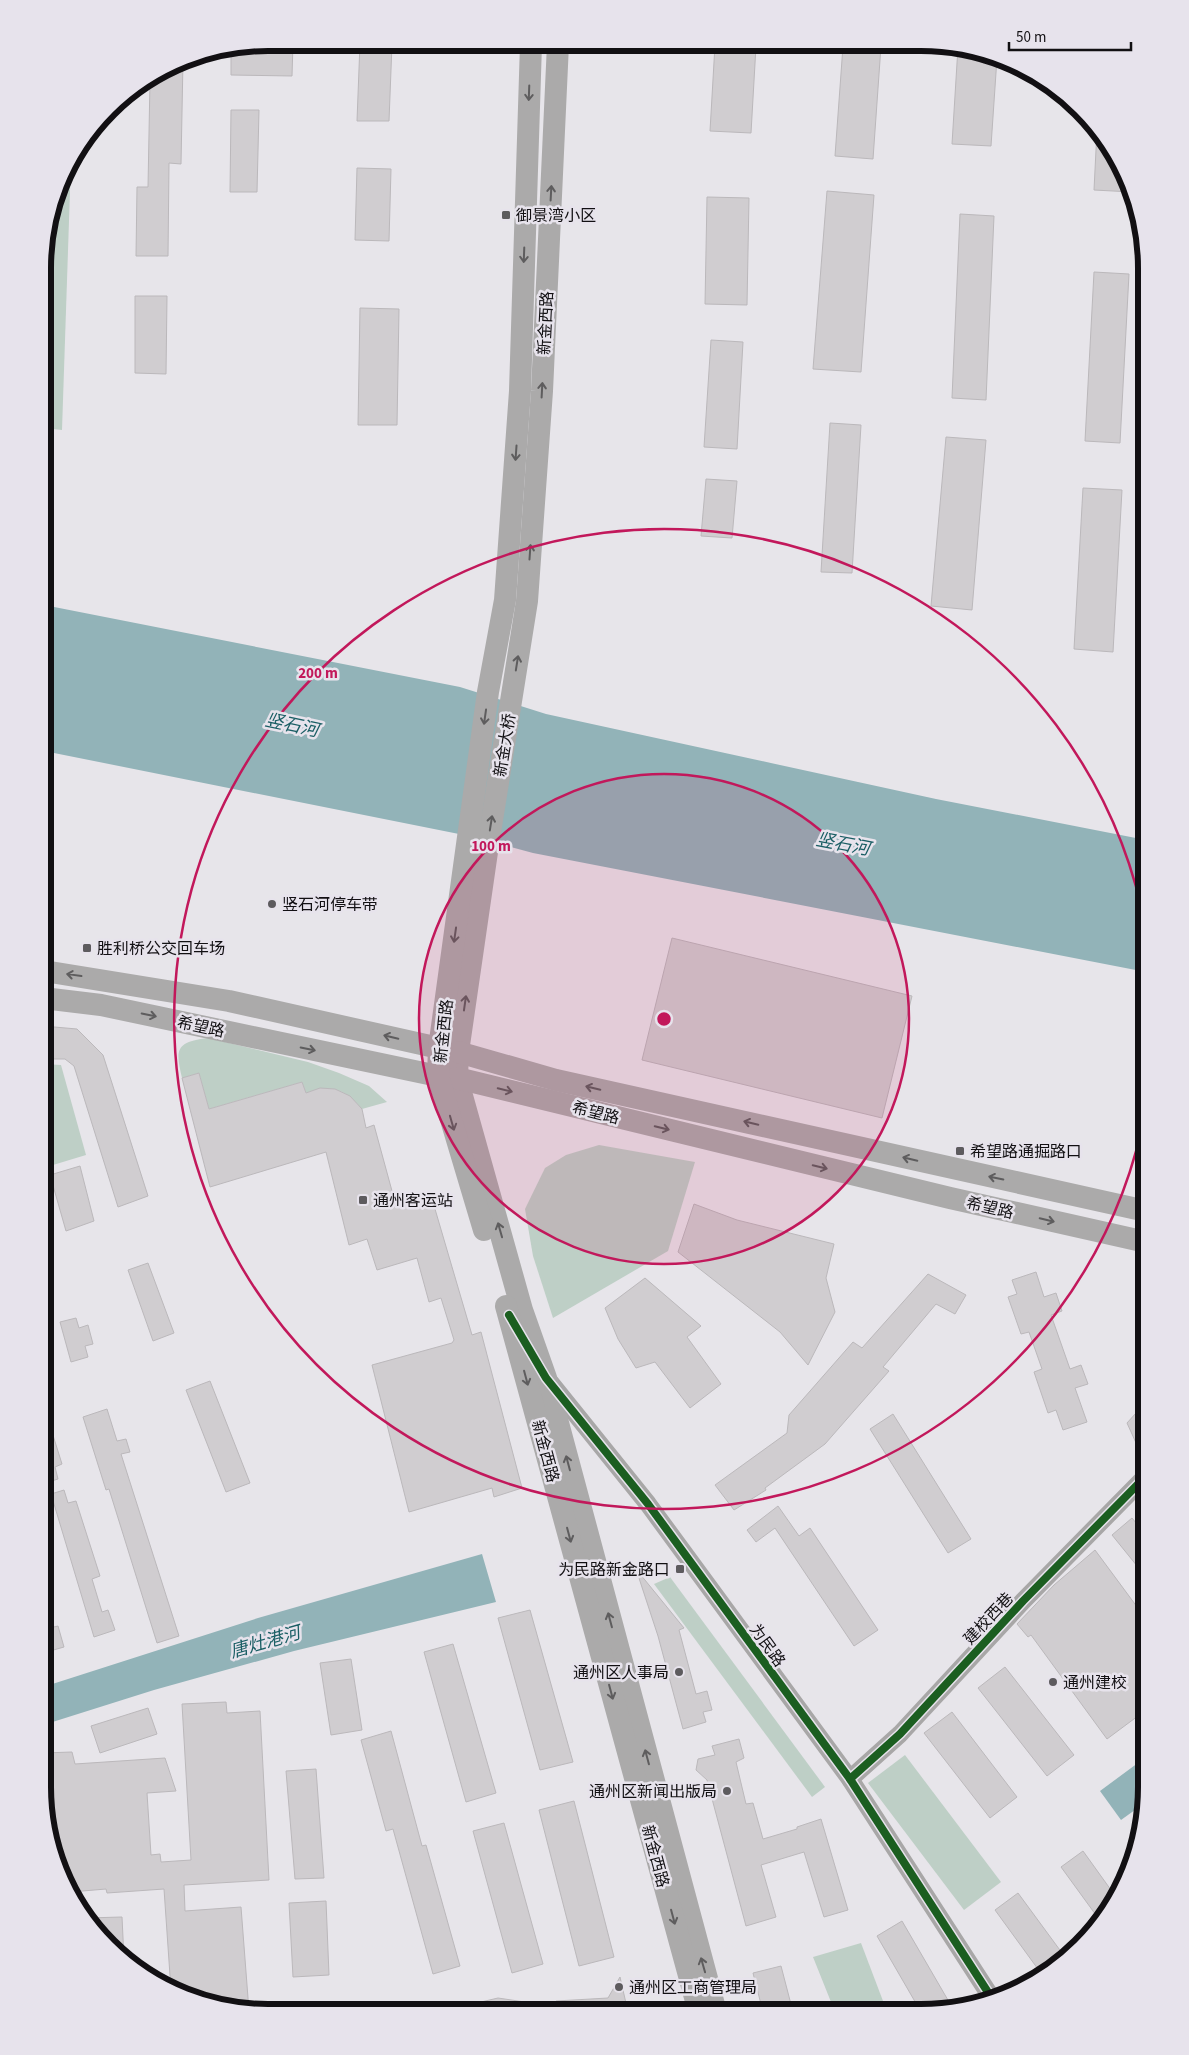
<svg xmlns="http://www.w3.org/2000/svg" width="1189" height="2055" viewBox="0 0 1189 2055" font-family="'Source Sans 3','Noto Sans SC',sans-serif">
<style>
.green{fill:#becfc6}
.water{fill:#92b3b8}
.building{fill:#d0cdd0;stroke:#bbb8bb}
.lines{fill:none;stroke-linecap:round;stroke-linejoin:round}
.minor{stroke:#a8a7a7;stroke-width:18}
.major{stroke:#abaaaa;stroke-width:22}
.cycleway-casing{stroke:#e7e3ec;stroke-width:11}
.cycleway{stroke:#1b5e20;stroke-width:8}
.oneway{stroke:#5e5d5e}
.ring{fill:none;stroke:#c2185b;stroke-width:2.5}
.poi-dot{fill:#5d5b5e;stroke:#e7e3ec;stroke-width:2}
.labels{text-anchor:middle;stroke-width:5;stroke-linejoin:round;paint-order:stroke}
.poi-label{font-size:16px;fill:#121013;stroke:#e7e3ec;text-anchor:start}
.street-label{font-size:16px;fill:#121013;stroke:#e7e3ec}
.water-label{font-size:18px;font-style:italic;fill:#1a5e64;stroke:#e7e3ec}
.rim{fill:none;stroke:#121013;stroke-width:6}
.centre{fill:#c2185b;stroke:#e7e3ec;stroke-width:2.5}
.ring-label{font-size:15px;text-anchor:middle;font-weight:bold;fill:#c2185b;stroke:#e7e3ec;stroke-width:5;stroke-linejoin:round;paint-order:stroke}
</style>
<rect width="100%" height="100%" fill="#e7e5ea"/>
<g class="green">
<polygon points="71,161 62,430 44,428 44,239 66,168"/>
<path d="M 208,1038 L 308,1062 L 339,1073 L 369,1086 L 387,1102 L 362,1109 C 345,1089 331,1084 306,1093 L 302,1082 L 209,1109 L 199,1073 L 182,1078 C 175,1049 176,1042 208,1038 Z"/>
<polygon points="43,1064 61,1065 86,1155 43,1168"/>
<polygon points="599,1145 695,1162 668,1251 553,1318 533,1256 525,1209 545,1168 566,1155"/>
<polygon points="670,1577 825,1787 812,1797 654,1584"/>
<polygon points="905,1755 1001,1882 964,1910 868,1783"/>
<polygon points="861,1943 883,2001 835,2012 813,1957"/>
</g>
<g class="water">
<polygon points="44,605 460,687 546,714 936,799 1146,840 1146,972 533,853 469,836 44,751"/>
<polygon points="482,1554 496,1602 294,1651 154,1690 43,1725 43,1687 258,1618"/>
<polygon points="1146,1757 1146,1802 1121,1820 1100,1791"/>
</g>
<g class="building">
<polygon points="269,42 293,43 292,76 231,75 231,50"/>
<polygon points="360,43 392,44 389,121 357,121"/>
<polygon points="715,45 756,46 751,133 710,131"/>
<polygon points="843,46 881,46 873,159 835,156"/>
<polygon points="958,47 997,58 991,146 952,144"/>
<polygon points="183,60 181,164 169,163 168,256 136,256 137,187 148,187 150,80"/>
<polygon points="231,110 259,110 257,192 230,192"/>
<polygon points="1097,130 1108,143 1132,192 1094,190"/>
<polygon points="357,168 391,169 389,241 355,240"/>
<polygon points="827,191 874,195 861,372 813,369"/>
<polygon points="707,197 749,198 747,305 705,304"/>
<polygon points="960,214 994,216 986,400 952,398"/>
<polygon points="1094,272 1129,274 1120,443 1085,441"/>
<polygon points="135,296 167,296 166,374 135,373"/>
<polygon points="360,308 399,309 397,425 358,425"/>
<polygon points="711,340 743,342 737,449 704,447"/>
<polygon points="830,423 861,425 852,573 821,572"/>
<polygon points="946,437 986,440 972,610 931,606"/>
<polygon points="706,479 737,481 732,538 701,536"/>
<polygon points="1083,488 1122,490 1113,652 1074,649"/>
<polygon points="672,938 912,996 882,1118 642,1060"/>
<polygon points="43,1026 77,1029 103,1055 148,1196 118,1207 74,1066 65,1059 43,1059"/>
<polygon points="199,1073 209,1109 302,1082 306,1093 320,1088 335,1089 350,1096 362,1109 366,1128 374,1125 395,1202 430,1192 472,1335 481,1332 522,1488 494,1497 492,1488 409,1512 372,1365 452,1343 454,1340 441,1298 429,1302 417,1258 377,1270 367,1239 349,1245 326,1152 210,1187 182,1078"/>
<polygon points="80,1166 94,1221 66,1231 50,1175"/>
<polygon points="694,1204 737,1220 834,1244 826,1278 835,1312 808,1365 780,1332 678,1252"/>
<polygon points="148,1263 174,1333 153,1341 128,1270"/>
<polygon points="1036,1272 1044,1297 1056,1293 1062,1311 1051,1315 1070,1369 1081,1365 1088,1384 1075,1388 1087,1422 1063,1430 1056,1410 1048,1413 1034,1372 1042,1369 1029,1332 1021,1334 1008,1297 1017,1294 1012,1280"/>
<polygon points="928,1274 966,1295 955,1314 936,1304 883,1367 889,1371 825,1444 765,1488 766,1490 734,1510 715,1485 787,1433 789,1415 853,1342 862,1348"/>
<polygon points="645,1278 701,1326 687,1337 721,1384 690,1408 655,1362 636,1368 618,1339 605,1308"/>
<polygon points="76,1318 79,1328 88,1325 93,1344 85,1346 88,1357 71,1362 60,1322"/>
<polygon points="210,1381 250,1483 226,1492 186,1390"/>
<polygon points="1146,1402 1146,1465 1127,1423"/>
<polygon points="107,1409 117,1441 126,1439 130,1452 121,1454 179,1636 157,1643 109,1489 106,1490 83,1417"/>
<polygon points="43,1413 46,1413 62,1464 55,1467 58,1479 45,1483 43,1475"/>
<polygon points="893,1414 971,1539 948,1553 870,1429"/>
<polygon points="64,1490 68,1503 76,1501 100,1576 92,1579 102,1612 108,1610 115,1630 94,1637 51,1494"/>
<polygon points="778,1506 799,1536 810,1528 878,1630 854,1646 775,1528 756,1542 747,1530"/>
<polygon points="1132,1518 1146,1535 1146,1577 1112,1535"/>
<polygon points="1095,1550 1146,1619 1146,1710 1107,1739 1031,1635 1028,1637 1017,1624 1054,1585"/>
<polygon points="636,1569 684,1628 679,1630 696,1694 707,1691 712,1710 703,1712 706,1722 683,1729 658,1636"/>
<polygon points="43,1602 46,1602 54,1627 58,1626 64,1647 43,1653"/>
<polygon points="530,1610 573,1762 540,1770 498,1618"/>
<polygon points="453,1644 496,1793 466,1802 424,1652"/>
<polygon points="351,1659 362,1730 331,1735 320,1663"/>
<polygon points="1005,1667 1074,1755 1047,1776 978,1688"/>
<polygon points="226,1702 227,1713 260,1711 269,1880 184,1885 185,1911 241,1907 249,2011 239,2011 171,1990 164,1889 107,1893 106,1889 71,1892 55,1859 42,1786 43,1753 72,1752 75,1764 165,1758 176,1791 147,1793 151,1855 160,1854 161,1862 191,1860 182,1704"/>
<polygon points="148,1708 157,1734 100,1753 91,1726"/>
<polygon points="952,1712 1017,1797 990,1818 924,1733"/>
<polygon points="391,1731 422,1846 426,1845 460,1966 433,1974 393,1829 386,1831 361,1740"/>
<polygon points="739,1739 744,1758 736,1762 746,1804 753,1803 763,1839 797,1829 797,1827 821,1819 848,1910 824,1917 804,1852 761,1865 776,1917 746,1926 707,1780 696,1770 698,1759 715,1755 712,1746"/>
<polygon points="316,1769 324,1878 295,1879 286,1771"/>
<polygon points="574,1801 614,1957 579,1966 539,1810"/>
<polygon points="504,1823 543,1964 512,1973 473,1831"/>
<polygon points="1083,1851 1116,1897 1101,1922 1061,1867"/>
<polygon points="1018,1893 1065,1957 1043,1976 995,1910"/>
<polygon points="326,1901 329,1975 293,1977 289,1903"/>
<polygon points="122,1917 124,1959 86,1918"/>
<polygon points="902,1921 952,2007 921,2012 877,1936"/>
<polygon points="781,1966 793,2012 763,2012 753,1973"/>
<polygon points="620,1977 628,2012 556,2011 556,2001 608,1998"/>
<polygon points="498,1998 538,2004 538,2011 464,2011 464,2006"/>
</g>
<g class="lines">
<g class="minor">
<polyline points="549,1381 648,1504 850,1779 993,2000"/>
<polyline points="850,1779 900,1734 1023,1601 1146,1476"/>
</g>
<g class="major">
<polyline points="558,44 542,391 527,601 488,845 458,1052 457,1078 522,1310 546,1378 716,2012"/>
<polyline points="44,971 229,1001 439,1048"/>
<polyline points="43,998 101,1005 438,1076"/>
<polyline points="458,1052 556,1080 1146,1211"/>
<polyline points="457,1078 950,1198 1146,1242"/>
<polyline points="484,1230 438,1076 439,1048 488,692 505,600 520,391 531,44"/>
<polyline points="506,1306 699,2012"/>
</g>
<defs>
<g id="cycleway">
<polyline points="509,1315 546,1378 648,1504 850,1779 993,2000"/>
<polyline points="850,1779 900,1734 1023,1601 1146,1476"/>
</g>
</defs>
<use href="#cycleway" class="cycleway-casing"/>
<use href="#cycleway" class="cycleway"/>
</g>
<defs><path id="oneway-shaft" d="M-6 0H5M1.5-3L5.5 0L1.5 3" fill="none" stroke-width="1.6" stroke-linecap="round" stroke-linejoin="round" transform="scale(1.25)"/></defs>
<g class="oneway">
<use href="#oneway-shaft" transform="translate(529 93) rotate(92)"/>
<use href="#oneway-shaft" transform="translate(551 193) rotate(-87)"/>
<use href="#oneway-shaft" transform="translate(524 255) rotate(92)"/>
<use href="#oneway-shaft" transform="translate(542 390) rotate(-87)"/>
<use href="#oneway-shaft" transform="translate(516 453) rotate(94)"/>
<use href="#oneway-shaft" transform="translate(530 552) rotate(-86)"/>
<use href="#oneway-shaft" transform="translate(517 663) rotate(-81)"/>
<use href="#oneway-shaft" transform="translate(485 717) rotate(98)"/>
<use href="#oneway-shaft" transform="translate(491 823) rotate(-81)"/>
<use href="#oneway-shaft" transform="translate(455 935) rotate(98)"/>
<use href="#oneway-shaft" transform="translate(74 975) rotate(-172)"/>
<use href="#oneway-shaft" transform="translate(465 1003) rotate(-82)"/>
<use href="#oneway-shaft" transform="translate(149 1015) rotate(12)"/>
<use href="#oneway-shaft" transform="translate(391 1037) rotate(-167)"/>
<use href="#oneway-shaft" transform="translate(308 1049) rotate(12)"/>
<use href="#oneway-shaft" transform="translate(593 1088) rotate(-167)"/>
<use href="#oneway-shaft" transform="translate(505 1090) rotate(14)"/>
<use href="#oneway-shaft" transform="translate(452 1123) rotate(74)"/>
<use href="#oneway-shaft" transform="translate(751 1123) rotate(-167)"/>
<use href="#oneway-shaft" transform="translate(662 1128) rotate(14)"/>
<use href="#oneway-shaft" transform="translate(910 1159) rotate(-167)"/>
<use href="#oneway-shaft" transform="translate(820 1167) rotate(14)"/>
<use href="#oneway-shaft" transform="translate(996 1178) rotate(-168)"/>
<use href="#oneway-shaft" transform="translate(1047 1220) rotate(13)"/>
<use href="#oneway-shaft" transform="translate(500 1230) rotate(-106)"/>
<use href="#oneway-shaft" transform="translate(526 1378) rotate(75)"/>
<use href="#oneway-shaft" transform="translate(568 1463) rotate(-105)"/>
<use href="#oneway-shaft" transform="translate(569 1535) rotate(75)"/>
<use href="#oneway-shaft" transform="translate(610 1620) rotate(-105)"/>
<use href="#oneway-shaft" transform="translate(611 1692) rotate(75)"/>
<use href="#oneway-shaft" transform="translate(647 1757) rotate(-105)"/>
<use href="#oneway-shaft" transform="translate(673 1917) rotate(75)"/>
<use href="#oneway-shaft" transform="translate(703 1965) rotate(-106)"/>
</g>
<circle cx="664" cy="1019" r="245" fill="#c2185b" fill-opacity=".12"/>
<g class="ring">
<circle cx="664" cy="1019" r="245"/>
<path d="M1146 1108A490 490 0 1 1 1146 930"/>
</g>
<g class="poi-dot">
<rect x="501" y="210" width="10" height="10" rx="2.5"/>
<circle cx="272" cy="904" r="5"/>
<rect x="82" y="943" width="10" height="10" rx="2.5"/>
<rect x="955" y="1146" width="10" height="10" rx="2.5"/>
<rect x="358" y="1195" width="10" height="10" rx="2.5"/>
<rect x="675" y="1564" width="10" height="10" rx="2.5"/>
<circle cx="679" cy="1672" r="5"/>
<circle cx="1053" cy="1682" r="5"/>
<circle cx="727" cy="1791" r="5"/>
<circle cx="619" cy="1987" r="5"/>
</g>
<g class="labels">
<g class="poi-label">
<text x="516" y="221">御景湾小区</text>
<text x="282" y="910">竖石河停车带</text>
<text x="97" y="954">胜利桥公交回车场</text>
<text x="970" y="1157">希望路通掘路口</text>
<text x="373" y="1206">通州客运站</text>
<text x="670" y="1575" text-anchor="end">为民路新金路口</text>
<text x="669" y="1678" text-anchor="end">通州区人事局</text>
<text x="1063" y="1688">通州建校</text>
<text x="717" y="1797" text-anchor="end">通州区新闻出版局</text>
<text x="629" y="1993">通州区工商管理局</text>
</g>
<g class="street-label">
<text transform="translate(545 323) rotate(-87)" y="6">新金西路</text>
<text transform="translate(504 745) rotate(-81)" y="6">新金大桥</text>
<text transform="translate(201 1026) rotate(12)" y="6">希望路</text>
<text transform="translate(443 1031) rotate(-84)" y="6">新金西路</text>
<text transform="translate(596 1112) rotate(14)" y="6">希望路</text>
<text transform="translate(990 1207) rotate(13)" y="6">希望路</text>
<text transform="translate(546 1451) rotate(75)" y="6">新金西路</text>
<text transform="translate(988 1618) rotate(-47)" y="6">建校西巷</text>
<text transform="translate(768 1645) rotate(54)" y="6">为民路</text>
<text transform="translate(656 1856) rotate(75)" y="6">新金西路</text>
</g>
<g class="water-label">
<text transform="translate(292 725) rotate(12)" y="6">竖石河</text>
<text transform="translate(843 844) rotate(11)" y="6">竖石河</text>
<text transform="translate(265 1642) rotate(-16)" y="6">唐灶港河</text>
</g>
</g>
<path d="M0 0H1189V2055H0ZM268 51H921A217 217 0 0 1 1138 268V1787A217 217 0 0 1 921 2004H268A217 217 0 0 1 51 1787V268A217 217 0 0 1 268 51Z" fill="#e7e3ec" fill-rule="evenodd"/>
<path class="rim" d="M268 51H921A217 217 0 0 1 1138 268V1787A217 217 0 0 1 921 2004H268A217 217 0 0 1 51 1787V268A217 217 0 0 1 268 51Z"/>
<circle cx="664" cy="1019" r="8" class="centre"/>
<g class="ring-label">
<text x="318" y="678">200 m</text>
<text x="491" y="851">100 m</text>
</g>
<path d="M1009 42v8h122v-8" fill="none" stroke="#121013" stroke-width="2.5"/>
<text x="1016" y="42" font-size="15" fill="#121013" stroke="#e7e3ec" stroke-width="4" paint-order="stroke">50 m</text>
</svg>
